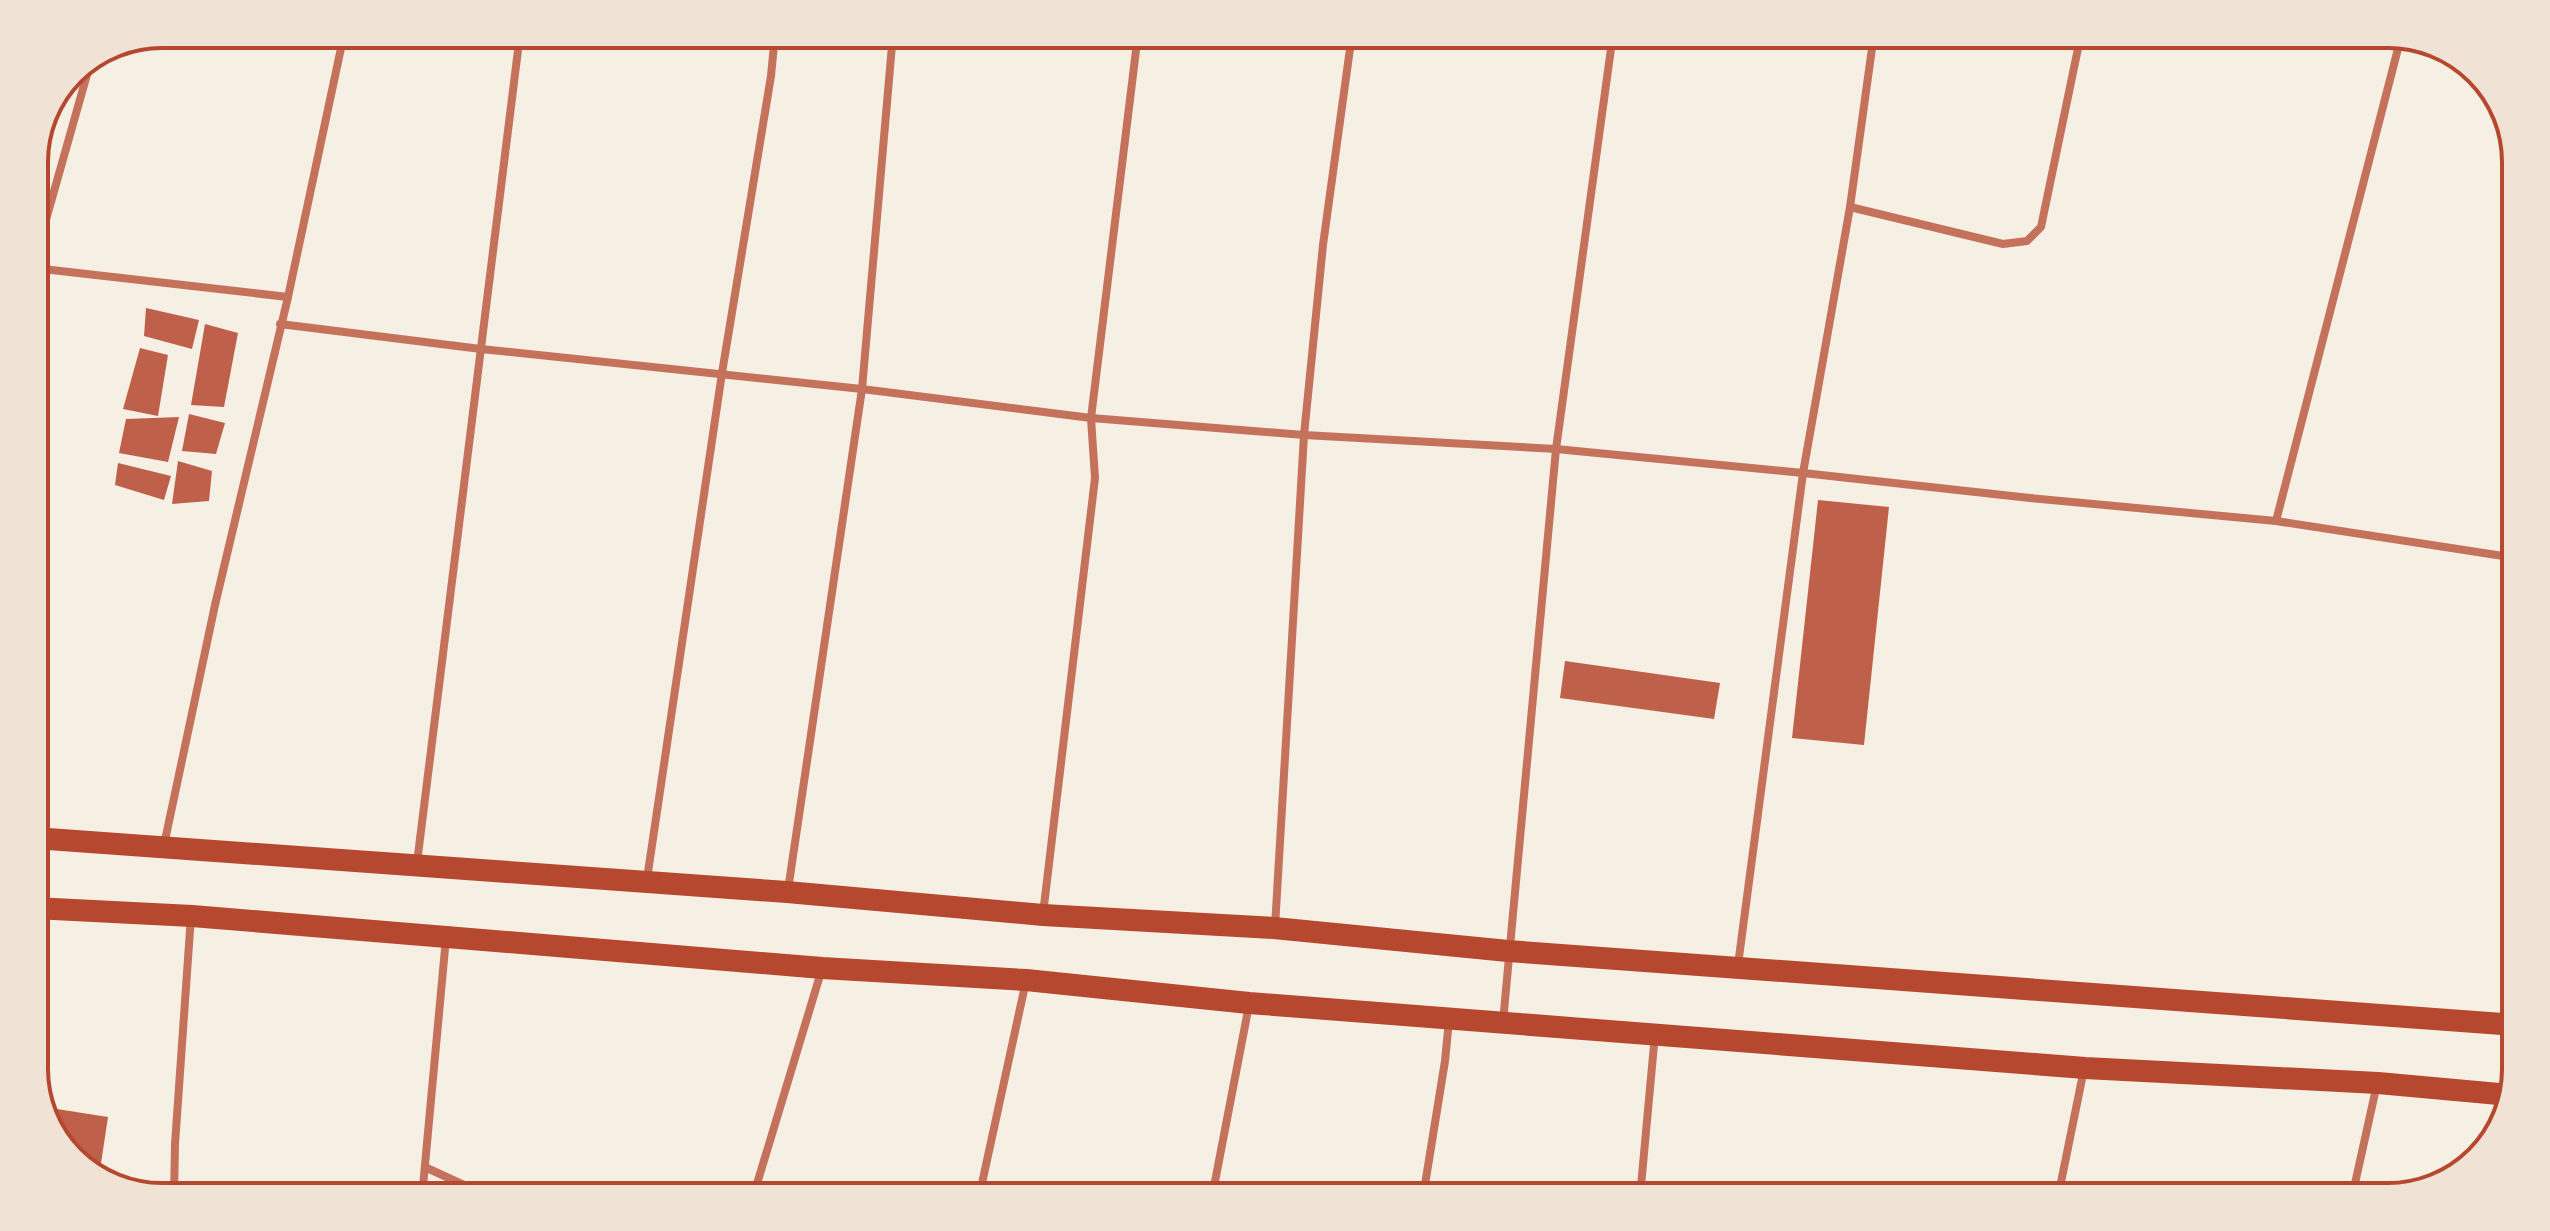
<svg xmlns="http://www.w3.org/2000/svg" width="2550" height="1231" viewBox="0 0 2550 1231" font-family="'Roboto Condensed',sans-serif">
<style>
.building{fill:#bf614a}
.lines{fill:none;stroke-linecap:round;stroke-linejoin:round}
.minor{stroke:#c5725c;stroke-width:8}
.tertiary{stroke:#c5725c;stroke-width:14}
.trunk{stroke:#b5482f;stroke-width:22}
.rim{fill:none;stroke:#b5482f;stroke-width:4}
</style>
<rect width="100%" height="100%" fill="#f6efe4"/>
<g class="building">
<polygon points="146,308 199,320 192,349 144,336"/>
<polygon points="205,324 238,333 224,407 191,405"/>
<polygon points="140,348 168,355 158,416 123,409"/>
<polygon points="189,414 225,423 216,454 182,451"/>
<polygon points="179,417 168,462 119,453 126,419"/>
<polygon points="178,461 212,471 209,501 172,504"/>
<polygon points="118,463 171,476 164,500 115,485"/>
<polygon points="1818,500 1889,507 1864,745 1792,738"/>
<polygon points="1565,661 1720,683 1714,719 1560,698"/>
<polygon points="44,1107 108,1117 100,1170 83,1165 56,1141"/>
</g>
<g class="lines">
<g class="minor">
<polyline points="1352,34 1323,245 1304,435 1556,449 1803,473 1850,207 1874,34"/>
<polyline points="2401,37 2276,521 2516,558"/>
<polyline points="1850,207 2003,244 2027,241 2041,227 2081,34"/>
<polyline points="34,262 90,64"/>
<polyline points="34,268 288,297"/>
<polyline points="280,324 481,349 862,389 1091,418 1304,435 1275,927"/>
<polyline points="164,845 215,605 288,297 344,34"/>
<polyline points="417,863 520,34"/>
<polyline points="647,879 722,373 771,76 775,34"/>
<polyline points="788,890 862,389 893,34"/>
<polyline points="1043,914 1095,478 1091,418 1138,34"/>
<polyline points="1738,965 1803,473 2030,498 2276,521"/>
<polyline points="1503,1022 1556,449 1613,34"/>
<polyline points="427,1168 490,1197"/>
<polyline points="174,1197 175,1144 191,916"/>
<polyline points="422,1197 446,938"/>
<polyline points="753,1197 821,972"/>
<polyline points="979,1197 1026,981"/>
<polyline points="1212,1197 1249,1005"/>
<polyline points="1423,1197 1445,1061 1449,1020"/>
<polyline points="1640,1197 1655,1034"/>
<polyline points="2058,1197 2084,1069"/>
<polyline points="2352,1197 2377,1084"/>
</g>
<polyline class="tertiary" points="2510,1024 2516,1001"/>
<g class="trunk">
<polyline points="34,838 787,892 1043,915 1274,928 1508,951 2516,1025"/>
<polyline points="34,908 192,916 822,968 1026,980 1249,1003 2085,1068 2378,1083 2510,1095"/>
</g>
</g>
<path d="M0 0H2550V1231H0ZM162 48H2388A114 114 0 0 1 2502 162V1069A114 114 0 0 1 2388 1183H162A114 114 0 0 1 48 1069V162A114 114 0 0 1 162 48Z" fill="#f1e2d6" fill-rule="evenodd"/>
<path class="rim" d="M162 48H2388A114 114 0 0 1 2502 162V1069A114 114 0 0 1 2388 1183H162A114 114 0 0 1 48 1069V162A114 114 0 0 1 162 48Z"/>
</svg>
